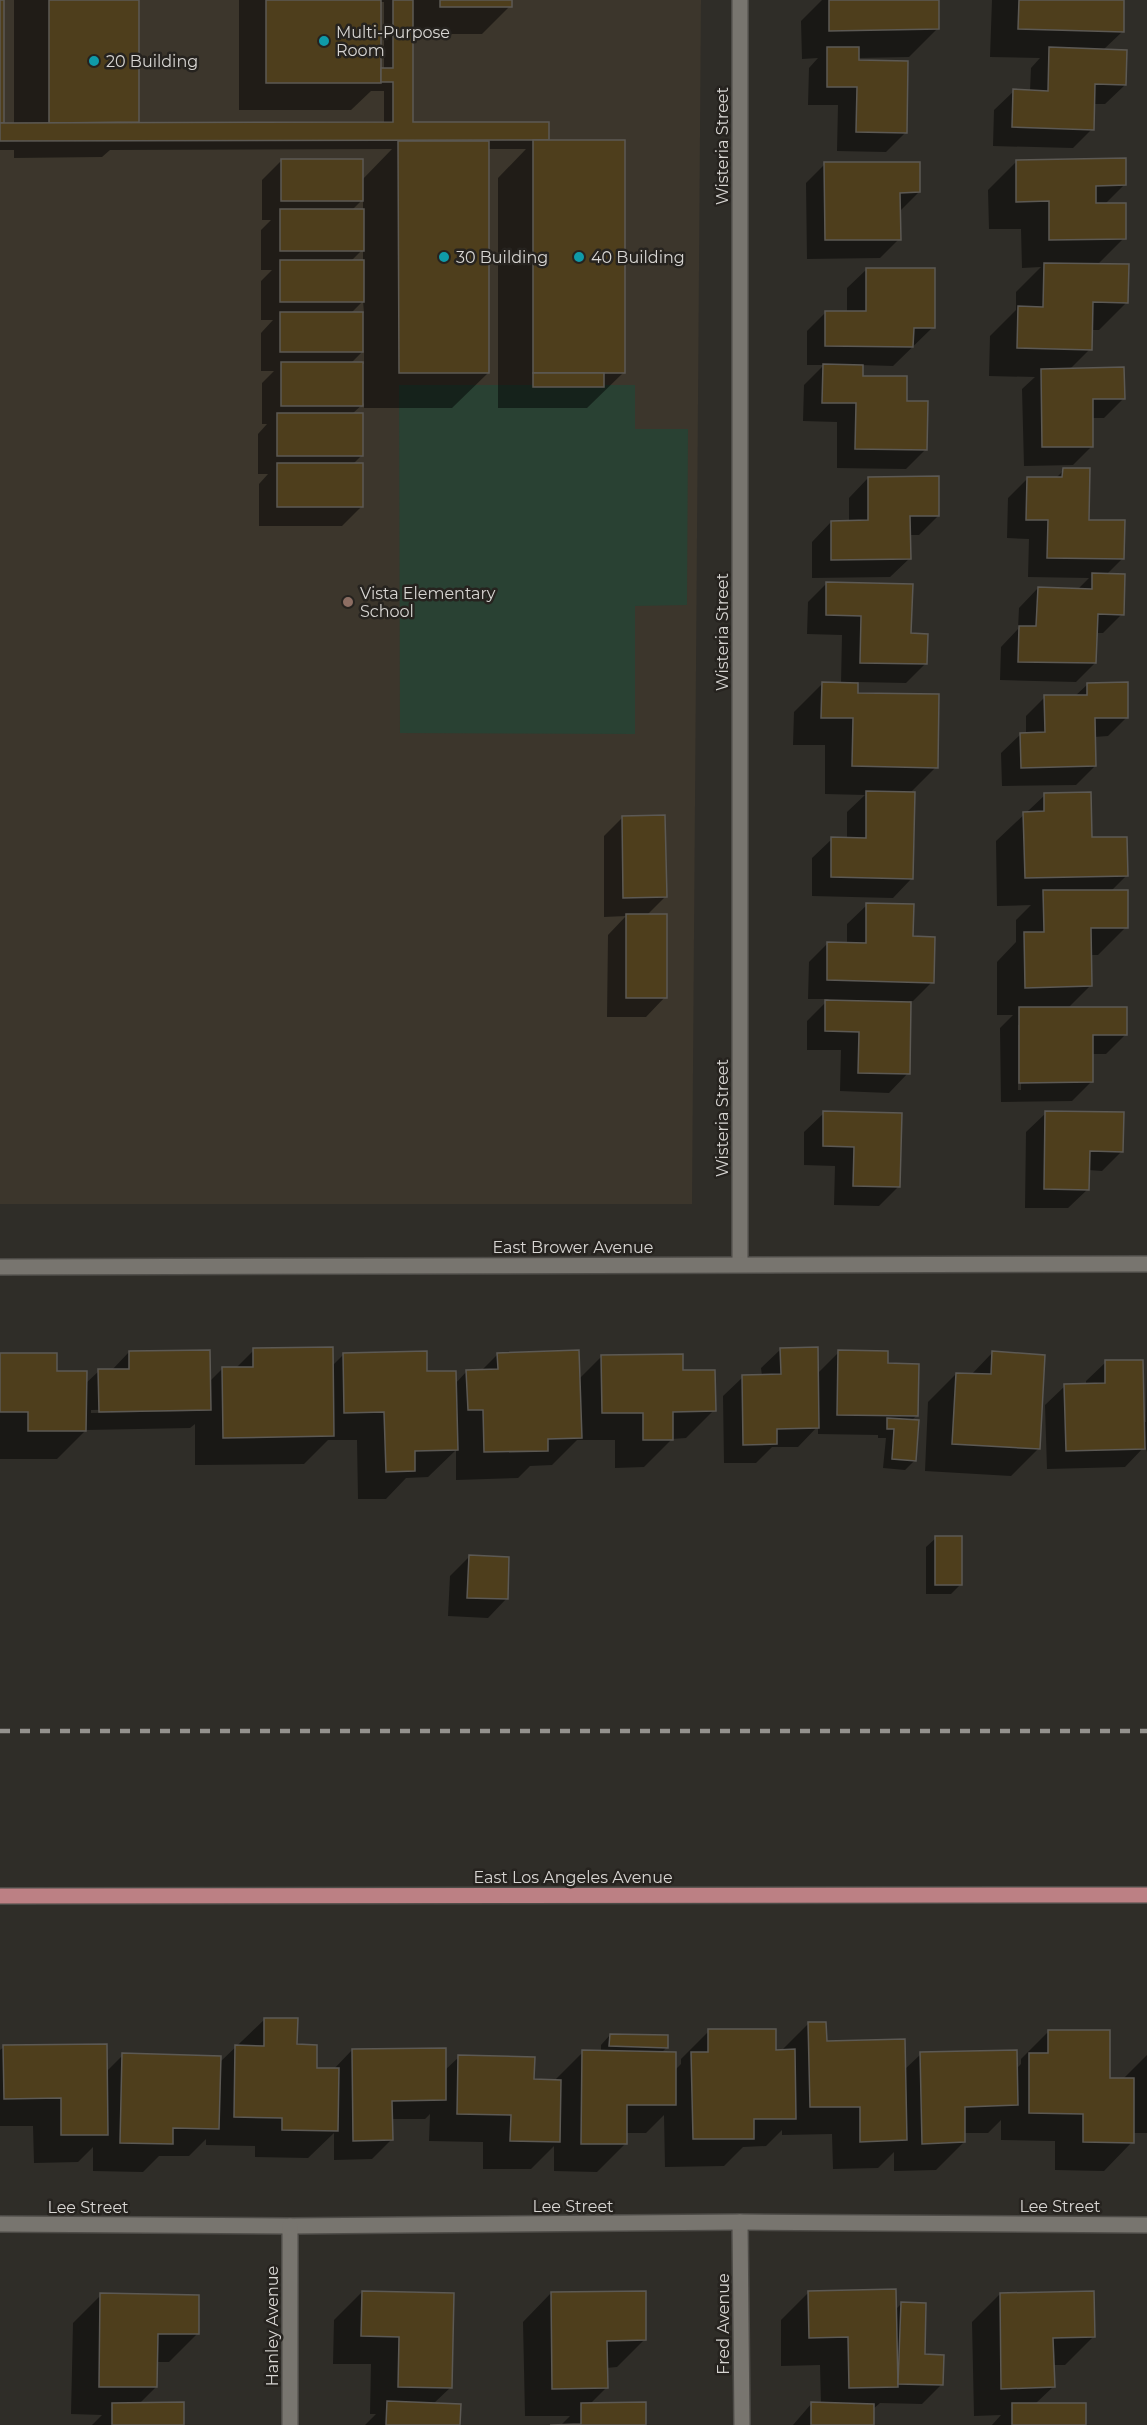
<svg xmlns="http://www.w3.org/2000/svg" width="1147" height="2425" viewBox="0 0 1147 2425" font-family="Montserrat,sans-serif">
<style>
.built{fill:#3c362c}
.green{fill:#294133}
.shadow{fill:#0007;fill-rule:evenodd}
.building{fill:#4e3e1c;stroke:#5c5954;stroke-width:1.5}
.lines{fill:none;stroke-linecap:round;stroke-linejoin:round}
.minor-casing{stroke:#4d4b47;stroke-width:18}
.major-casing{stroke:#4d4b47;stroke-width:18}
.minor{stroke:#78756f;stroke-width:15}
.major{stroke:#bc8084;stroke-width:15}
.rail{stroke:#93918d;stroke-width:4.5;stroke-dasharray:10 10;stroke-linecap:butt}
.culture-dot{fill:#0f9aa8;stroke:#26231f;stroke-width:2}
.education-dot{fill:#8d6e63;stroke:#26231f;stroke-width:2}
.labels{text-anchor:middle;stroke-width:5;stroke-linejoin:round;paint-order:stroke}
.poi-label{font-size:16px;fill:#d7d5d2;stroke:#26231f;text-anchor:start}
.street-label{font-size:16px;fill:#d7d5d2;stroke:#26231f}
</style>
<rect width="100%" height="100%" fill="#2f2d28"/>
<polygon class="built" points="0,0 701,0 692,1204 0,1204"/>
<polygon class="green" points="399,385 635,385 635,429 688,429 687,605 635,606 635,734 400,733"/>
<g class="shadow">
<path d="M 0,0 L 2,0 L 2,124 L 14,124 L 14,0 L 138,0 L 138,121 L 135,124 L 384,123 L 384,91 L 371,91 L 351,110 L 239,110 L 239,0 L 510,0 L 510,6 L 482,34 L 412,34 L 411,123 L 547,142 L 623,373 L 587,408 L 498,408 L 498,178 L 526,149 L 487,149 L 488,373 L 452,408 L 364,408 L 364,403 L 352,414 L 361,456 L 352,465 L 361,507 L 342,526 L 259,526 L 259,484 L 268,474 L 258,474 L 258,434 L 267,424 L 262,424 L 262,383 L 274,371 L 261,371 L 261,333 L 273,320 L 261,320 L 261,281 L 272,270 L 261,270 L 261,230 L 271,220 L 262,220 L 262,180 L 282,160 L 362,180 L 392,149 L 110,150 L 102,157 L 14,158 L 14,150 L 0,150 ZM 379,2 L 384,2 L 384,70 L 379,72 ZM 363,199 L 363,210 L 352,210 ZM 363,249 L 363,261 L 351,261 ZM 363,301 L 364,313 L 351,313 ZM 364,350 L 364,364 L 350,364 Z"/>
<polygon points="822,0 937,0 937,29 909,57 858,58 858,61 905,133 886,152 837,151 838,105 808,105 809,68 818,58 802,59 801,21"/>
<polygon points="992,0 1123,0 1122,32 1103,50 1125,85 1105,104 1093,104 1092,129 1073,148 993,146 994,110 1014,91 1030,91 1031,68 1040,58 990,57"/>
<polygon points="1016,162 1124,185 1104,205 1124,238 1097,265 1127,302 1099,330 1091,330 1090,349 1069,370 1123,399 1104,418 1091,418 1092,446 1073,465 1024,466 1022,389 1035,377 989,376 990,336 1016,310 1016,292 1041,267 1022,268 1021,229 989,229 988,190"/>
<polygon points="825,164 919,192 899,212 899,239 880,258 807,259 806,183"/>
<polygon points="867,269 933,327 893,366 861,365 861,377 906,402 926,449 906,469 837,468 837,422 803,421 804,385 824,365 807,365 807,331 826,312 847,312 847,288"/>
<polygon points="1064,470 1088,521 1122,559 1106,575 1122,614 1103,633 1096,633 1095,663 1076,682 1000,680 1001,647 1018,629 1019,608 1038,588 1077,590 1089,578 1028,577 1029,539 1007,538 1008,498 1028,478 1055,479"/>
<polygon points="868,478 938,516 919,535 909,535 910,558 890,577 812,578 812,542 831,522 849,522 849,498"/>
<polygon points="827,583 910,635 926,663 906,683 857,682 857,694 936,767 910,793 912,878 893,898 812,896 812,858 832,839 847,839 847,812 865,795 825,794 825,745 793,745 794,712 822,684 841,684 842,635 807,634 808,602"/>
<polygon points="1088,684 1127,717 1108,736 1094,737 1095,766 1076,785 1002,786 1001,753 1021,734 1026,734 1026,716 1045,697 1075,696"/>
<path d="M 1045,795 L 1126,876 L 1111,891 L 1126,927 L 1098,955 L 1090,955 L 1090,986 L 1068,1008 L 1126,1034 L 1106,1054 L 1091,1054 L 1091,1082 L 1072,1101 L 1001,1102 L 1000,1028 L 1013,1015 L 997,1015 L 997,962 L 1016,942 L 1016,920 L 1031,905 L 997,906 L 996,841 ZM 1018,1025 L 1021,1025 L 1021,1090 L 1018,1090 Z"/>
<polygon points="623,817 665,897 646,916 665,997 646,1017 607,1017 608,935 626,916 604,917 604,836"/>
<polygon points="867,905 912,938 932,982 913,1001 909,1001 908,1073 889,1093 840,1091 841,1050 807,1050 807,1021 829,999 808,999 809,962 828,943 847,944 847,924"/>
<polygon points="824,1113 899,1186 879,1206 834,1205 835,1166 804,1165 804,1132"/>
<polygon points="1046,1113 1122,1151 1102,1171 1088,1170 1088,1189 1068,1208 1025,1208 1026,1132"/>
<polygon points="781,1349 817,1374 839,1352 887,1364 917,1415 911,1421 915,1460 905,1470 883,1468 886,1438 878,1438 878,1435 818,1434 818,1426 798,1447 772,1447 756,1463 724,1463 723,1396 743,1377 762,1376 761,1368"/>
<path d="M 254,1350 L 331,1367 L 343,1355 L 426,1373 L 455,1384 L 467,1371 L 481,1371 L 498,1354 L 578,1380 L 602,1356 L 682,1371 L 714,1410 L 686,1438 L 672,1439 L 644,1467 L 615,1468 L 615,1440 L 577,1440 L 552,1465 L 530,1466 L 518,1478 L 456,1480 L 456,1450 L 428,1477 L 406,1478 L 386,1499 L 358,1499 L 357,1440 L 328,1440 L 304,1464 L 195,1465 L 195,1424 L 190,1428 L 86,1430 L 57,1459 L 0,1459 L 0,1355 L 56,1372 L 85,1384 L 99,1371 L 111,1371 L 129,1352 L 209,1382 L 222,1369 L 235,1369 ZM 192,1408 L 192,1411 L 91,1413 L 91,1410 Z"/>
<polygon points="992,1353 1039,1448 1011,1476 925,1471 928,1402 956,1374 971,1375"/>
<polygon points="1106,1362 1143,1422 1146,1422 1147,1369 1147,1452 1145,1446 1125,1467 1047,1469 1045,1405 1065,1386 1086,1385 1086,1381"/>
<polygon points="936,1538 960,1585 951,1594 926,1594 926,1547"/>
<polygon points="469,1557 507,1598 488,1618 448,1616 450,1576"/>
<polygon points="265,2019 296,2045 315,2069 333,2070 352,2050 444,2071 459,2057 533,2081 555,2080 583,2052 601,2052 601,2045 610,2035 667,2047 661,2053 674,2071 681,2064 681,2059 709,2031 775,2051 781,2051 808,2024 825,2043 904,2070 921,2054 1016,2069 1021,2064 1021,2059 1049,2031 1108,2080 1122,2080 1147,2055 1147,2133 1132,2133 1132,2142 1104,2171 1055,2170 1055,2141 1001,2140 1001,2120 988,2133 964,2133 964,2142 936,2170 894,2171 894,2152 878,2168 833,2169 832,2134 782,2135 782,2130 766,2146 743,2147 724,2166 665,2167 664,2115 646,2133 625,2133 625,2144 597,2172 554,2171 554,2146 531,2169 483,2169 483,2142 429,2141 430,2114 425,2119 391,2119 391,2140 372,2159 334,2160 334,2133 308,2158 255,2157 255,2146 206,2145 206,2139 189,2156 159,2156 143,2172 93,2171 93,2147 78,2162 34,2163 33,2126 0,2126 0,2050 4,2047 106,2072 123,2055 219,2063"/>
<polygon points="362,2292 451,2387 433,2404 459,2425 365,2425 376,2414 370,2414 371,2364 333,2364 334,2320"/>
<polygon points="809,2292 895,2310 901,2304 923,2355 941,2385 922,2404 880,2403 872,2410 872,2425 793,2425 812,2403 821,2404 820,2365 781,2366 781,2320"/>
<polygon points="551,2293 645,2339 617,2367 606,2368 607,2387 589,2405 645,2425 561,2425 570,2416 525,2416 523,2322"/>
<polygon points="1000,2294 1093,2337 1065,2365 1053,2365 1053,2387 1035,2404 1084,2425 992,2425 1001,2415 974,2416 972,2322"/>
<polygon points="101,2295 197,2334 169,2362 156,2362 156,2387 139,2404 183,2425 92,2425 102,2415 71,2414 73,2323"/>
</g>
<g class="building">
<rect x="0" y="0" width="4" height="123"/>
<polygon points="49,0 139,0 139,122 49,123"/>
<rect x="266" y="0" width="115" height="83"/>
<polygon points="393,0 413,0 413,122 549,122 549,140 0,141 0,123 393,122 393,82 381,82 381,68 393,68"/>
<rect x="440" y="0" width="72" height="7"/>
<polygon points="829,0 939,0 939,29 829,31"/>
<polygon points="1019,0 1124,0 1124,32 1018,29"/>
<polygon points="827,47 859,47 859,60 908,61 907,133 856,132 857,87 827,87"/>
<polygon points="1049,47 1127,50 1126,85 1095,84 1094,130 1012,127 1013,89 1048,91"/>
<rect x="533" y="140" width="92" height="233"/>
<polygon points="398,141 489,141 489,373 399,373"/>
<polygon points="1126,158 1126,185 1096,186 1096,203 1126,203 1126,239 1049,240 1049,201 1016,202 1016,160"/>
<rect x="281" y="159" width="82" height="42"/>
<polygon points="824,162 920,162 920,192 900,193 901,240 825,240"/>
<rect x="280" y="209" width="84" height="42"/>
<rect x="280" y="260" width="84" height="42"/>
<polygon points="1044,263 1129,264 1128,303 1093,302 1092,350 1017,348 1018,306 1043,307"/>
<polygon points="866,268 935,268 935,328 914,328 913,347 825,346 825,311 866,311"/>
<rect x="280" y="312" width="83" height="40"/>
<rect x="281" y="362" width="82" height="44"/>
<polygon points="823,364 863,365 863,376 907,376 907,401 928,401 927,450 855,449 856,403 822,403"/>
<polygon points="1124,367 1125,399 1093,399 1093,447 1042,447 1041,369"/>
<rect x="533" y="373" width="71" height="14"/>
<rect x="277" y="413" width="86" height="43"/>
<rect x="277" y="463" width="86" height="44"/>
<polygon points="1063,468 1090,468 1089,520 1125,520 1124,559 1047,558 1048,520 1026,520 1027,477 1062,477"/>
<polygon points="939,476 939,516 910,516 911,559 831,560 831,521 868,520 868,477"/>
<polygon points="1092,573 1125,574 1124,615 1098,614 1096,663 1018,662 1019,626 1036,626 1038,587 1092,589"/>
<polygon points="826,582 913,584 911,633 928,634 927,664 860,663 861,616 826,615"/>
<polygon points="822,682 858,683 858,693 939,694 938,768 852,766 853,718 821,718"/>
<polygon points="1128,682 1128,718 1095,718 1096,766 1021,768 1020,733 1045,732 1044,695 1087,695 1087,683"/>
<polygon points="866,791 915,792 913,879 831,877 831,837 866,838"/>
<polygon points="1091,792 1092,837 1127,837 1128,876 1025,878 1023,812 1044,811 1044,793"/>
<polygon points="665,815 667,897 623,898 622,816"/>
<polygon points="1043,890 1128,890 1128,928 1091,928 1092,986 1025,988 1024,932 1044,932"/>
<polygon points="866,903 914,904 913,936 935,937 934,983 827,980 827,942 866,943"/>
<rect x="626" y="914" width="41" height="84"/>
<polygon points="825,1000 911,1002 910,1074 858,1073 859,1032 825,1031"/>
<polygon points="1019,1007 1127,1007 1127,1035 1093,1035 1093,1082 1019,1083"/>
<polygon points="823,1111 902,1113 900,1187 853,1186 854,1147 823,1146"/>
<polygon points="1045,1111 1124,1112 1123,1152 1090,1151 1089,1190 1044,1189"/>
<polygon points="333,1347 334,1436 223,1438 222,1367 253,1367 253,1348"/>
<polygon points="818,1347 819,1428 777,1429 777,1444 743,1445 742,1375 781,1374 780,1348"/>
<polygon points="210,1350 211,1410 99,1412 98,1369 129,1369 129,1351"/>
<polygon points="579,1350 582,1438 548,1439 548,1451 484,1452 483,1410 468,1410 466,1370 498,1369 497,1353"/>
<polygon points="838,1350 888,1351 888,1363 919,1364 918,1416 837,1415"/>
<polygon points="427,1351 427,1371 456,1371 458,1450 415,1451 415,1471 386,1472 384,1412 344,1413 343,1353"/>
<polygon points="992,1351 1045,1355 1040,1449 952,1444 956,1373 991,1374"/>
<polygon points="0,1353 57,1353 57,1371 87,1371 86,1431 28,1431 28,1412 0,1412"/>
<polygon points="683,1354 683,1370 715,1370 716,1411 673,1412 673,1440 643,1440 643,1413 602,1413 601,1355"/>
<polygon points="1105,1360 1143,1360 1145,1449 1066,1451 1064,1384 1105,1383"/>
<polygon points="887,1418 919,1420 916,1461 892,1459 894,1429 887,1429"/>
<rect x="935" y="1536" width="27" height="49"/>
<polygon points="469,1555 509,1557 508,1599 467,1598"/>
<polygon points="264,2018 298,2018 297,2044 317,2045 317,2068 339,2068 338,2131 282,2130 282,2118 234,2117 235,2045 264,2046"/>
<polygon points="808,2022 826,2022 827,2041 905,2039 907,2140 860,2142 860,2107 810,2107"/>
<polygon points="708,2029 776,2029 776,2050 795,2049 796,2119 754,2119 754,2139 693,2139 691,2052 708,2052"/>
<polygon points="1048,2030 1110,2030 1110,2078 1134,2078 1134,2143 1083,2142 1083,2114 1029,2113 1029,2053 1048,2053"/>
<polygon points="610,2034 668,2035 668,2048 609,2046"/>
<polygon points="107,2044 108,2135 61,2135 61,2098 4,2099 3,2045"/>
<polygon points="446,2048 446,2100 392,2101 393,2140 353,2141 352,2049"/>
<polygon points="582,2050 676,2052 676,2105 627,2105 627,2144 581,2144"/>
<polygon points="1017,2050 1018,2105 965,2107 965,2142 922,2144 920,2052"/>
<polygon points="122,2053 221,2056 219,2129 173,2128 173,2144 120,2143"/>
<polygon points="458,2055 535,2057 534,2079 561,2080 560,2142 510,2141 511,2115 457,2114"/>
<polygon points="896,2289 898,2387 849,2388 848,2337 809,2338 808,2291"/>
<polygon points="362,2291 454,2293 452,2388 398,2387 399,2337 361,2336"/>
<polygon points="646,2291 646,2340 607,2341 608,2388 552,2389 551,2292"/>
<polygon points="1094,2291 1095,2337 1053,2338 1055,2387 1001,2389 1000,2293"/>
<polygon points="100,2293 199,2295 199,2334 158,2334 157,2387 99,2387"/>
<polygon points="901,2302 926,2303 925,2354 944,2355 943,2385 898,2384"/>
<polygon points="387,2401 461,2404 460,2425 386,2425"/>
<polygon points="184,2402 184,2425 112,2425 112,2403"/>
<polygon points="646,2402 646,2425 550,2425 581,2424 581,2403"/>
<polygon points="811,2402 874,2404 874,2425 811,2425"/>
<rect x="1012" y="2403" width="74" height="22"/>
</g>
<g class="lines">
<defs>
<g id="minor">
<polyline points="740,0 740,1264"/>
<polyline points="0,1267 1147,1264"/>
<polyline points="740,2222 742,2425"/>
<polyline points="0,2224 290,2226 740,2222 1147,2225"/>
<polyline points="290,2425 290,2226"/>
</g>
<polyline id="major" points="0,1896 1147,1895"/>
</defs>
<use href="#minor" class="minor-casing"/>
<use href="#major" class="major-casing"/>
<use href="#minor" class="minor"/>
<use href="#major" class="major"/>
<polyline class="rail" points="0,1731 1147,1731"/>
</g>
<g class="culture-dot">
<circle cx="324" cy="41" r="6"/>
<circle cx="94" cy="61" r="6"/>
<circle cx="444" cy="257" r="6"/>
<circle cx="579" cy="257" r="6"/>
</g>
<circle class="education-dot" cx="348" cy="602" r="6"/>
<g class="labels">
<g class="poi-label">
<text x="336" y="38">Multi-Purpose<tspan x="336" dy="18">Room</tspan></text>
<text x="106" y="67">20 Building</text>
<text x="456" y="263">30 Building</text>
<text x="591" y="263">40 Building</text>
<text x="360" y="599">Vista Elementary<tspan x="360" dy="18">School</tspan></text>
</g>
<g class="street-label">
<text transform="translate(722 146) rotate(-90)" y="6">Wisteria Street</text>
<text transform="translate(722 632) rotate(-90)" y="6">Wisteria Street</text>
<text transform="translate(722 1118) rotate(-90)" y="6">Wisteria Street</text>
<text x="573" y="1253">East Brower Avenue</text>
<text x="573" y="1883">East Los Angeles Avenue</text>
<text x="573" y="2212">Lee Street</text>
<text x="1060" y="2212">Lee Street</text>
<text x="88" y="2213">Lee Street</text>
<text transform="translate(723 2324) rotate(-90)" y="6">Fred Avenue</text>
<text transform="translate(272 2326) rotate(-90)" y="6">Hanley Avenue</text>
</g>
</g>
</svg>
